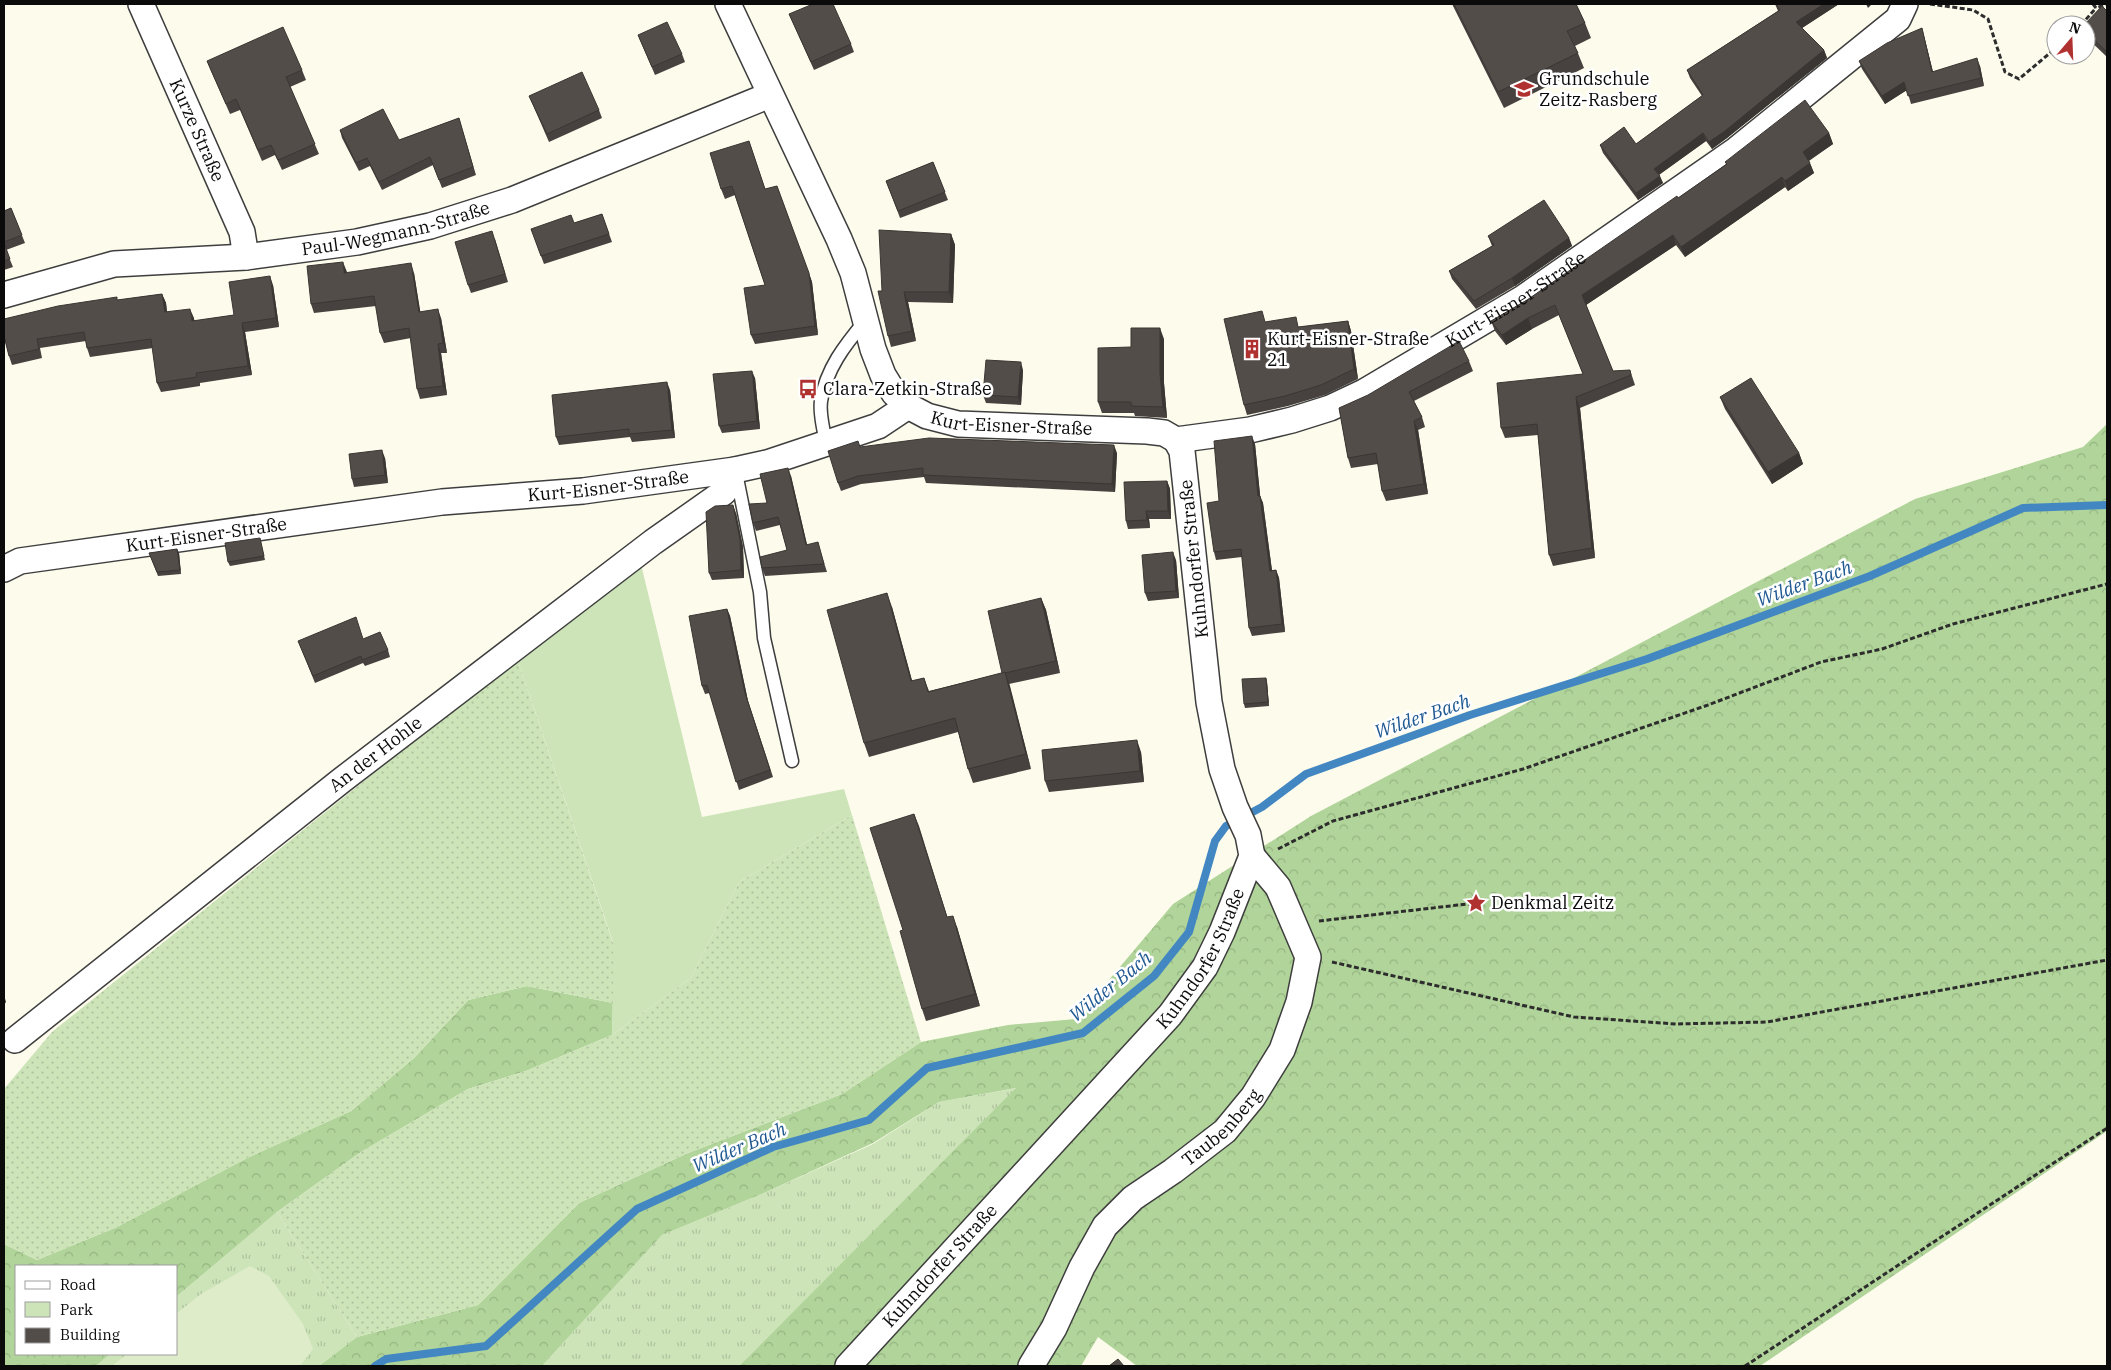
<svg xmlns="http://www.w3.org/2000/svg" width="2111" height="1370" viewBox="0 0 2111 1370" font-family="'IBM Plex Serif',serif">
<style>
.grass{fill:url(#grass-tufts)}
.forest{fill:url(#forest-crowns)}
.park{fill:#cde4b9}
.garden{fill:url(#garden-dots)}
.pitch{fill:#deecca}
.lines{fill:none;stroke-linecap:round;stroke-linejoin:round}
.stream{stroke:#4287c1;stroke-width:8}
.lane-casing{stroke:#3e3e3e;stroke-width:15}
.street-casing{stroke:#3e3e3e;stroke-width:28}
.path{stroke:#2d2d2d;stroke-width:3;stroke-dasharray:5 2.5;stroke-linecap:butt}
.lane{stroke:#fff;stroke-width:12}
.street{stroke:#fff;stroke-width:25}
.wall{fill:#47423f}
.shaded-wall{fill:#3a3633}
.building{fill:#534d49;stroke:#3a3633}
.labels{text-anchor:middle;stroke-width:5;stroke-linejoin:round;paint-order:stroke}
.poi-label{font-size:18px;fill:#0b0b0b;stroke:#fff;text-anchor:start}
.street-label{font-size:18px;fill:#0b0b0b;stroke:#fff}
.water-label{font-size:19px;font-style:italic;fill:#205992;stroke:#fff}
</style>
<defs>
<pattern id="grass-tufts" width="24" height="20" patternUnits="userSpaceOnUse" patternTransform="scale(1.25)"><rect width="24" height="20" fill="#cde4b9"/><path d="M3 7l-1-3M5 7V3M7 7l1-3M15 17l-1-3M17 17v-4M19 17l1-3" fill="none" stroke="#afc29e"/></pattern>
<pattern id="forest-crowns" width="20" height="18" patternUnits="userSpaceOnUse" patternTransform="scale(1.25)"><rect width="20" height="18" fill="#b0d499"/><path d="M2 6a3 3 0 1 1 6 0M12 15a3 3 0 1 1 6 0" fill="none" stroke="#96b582"/></pattern>
<pattern id="garden-dots" width="8" height="8" patternUnits="userSpaceOnUse" patternTransform="scale(1.25)"><rect width="8" height="8" fill="#cde4b9"/><path d="M2 2h.1M6 6h.1" fill="none" stroke="#afc29e" stroke-width="1.8" stroke-linecap="round"/></pattern>
</defs>
<rect width="100%" height="100%" fill="#fdfbec"/>
<g class="grass">
<polygon points="1017,1088 739,1366 542,1366 662,1235 764,1193 873,1144 939,1102"/>
<polygon points="277,1212 357,1337 319,1366 96,1366 110,1354 176,1354 176,1297"/>
</g>
<g class="forest">
<polygon points="2107,424 2107,1131 1760,1366 1137,1366 1098,1337 1081,1366 739,1366 1016,1088 939,1102 873,1143 764,1193 662,1235 542,1366 319,1366 357,1337 478,1305 579,1203 688,1153 842,1094 921,1042 1008,1025 1076,1019 1173,904 1311,816 1915,499 2083,447"/>
<polygon points="527,986 613,1003 612,1035 526,1071 468,1089 361,1152 277,1212 176,1297 176,1266 16,1266 16,1354 110,1354 96,1366 4,1366 4,1244 37,1260 117,1227 247,1158 351,1111 414,1058 468,1000"/>
</g>
<polygon class="park" points="640,560 702,817 844,789 852,815 739,882 691,978 612,1035 613,942 517,658"/>
<g class="garden">
<polygon points="517,658 613,943 613,1003 527,986 468,1000 414,1058 351,1111 247,1158 117,1227 37,1260 4,1244 4,1089 52,1032"/>
<polygon points="852,815 921,1042 842,1094 688,1153 579,1203 478,1305 357,1337 277,1212 361,1152 468,1089 526,1071 612,1035 691,978 739,882"/>
</g>
<polygon class="pitch" points="250,1266 269,1276 303,1324 313,1349 300,1366 112,1366 127,1354 176,1354 176,1314 201,1294"/>
<g class="lines">
<polyline class="stream" points="375,1366 386,1359 486,1346 637,1209 773,1147 869,1120 927,1068 1083,1033 1154,976 1189,932 1215,841 1226,826 1262,807 1306,774 1470,715 1647,659 1870,576 2023,508 2107,505"/>
<defs>
<g id="lane">
<path d="M 826,443 C 824,431 819,414 821,401 C 826,369 845,345 865,321"/>
<polyline points="736,473 760,592 764,638 792,761"/>
</g>
<g id="street">
<path id="s1" d="M 141,4 L 242,232 L 246,257"/>
<path id="s2" d="M 728,4 L 839,239 L 853,273 L 873,349 L 883,375 L 894,393 L 908,406 L 927,416 L 958,424 L 1147,431 L 1164,433 L 1176,440 L 1250,430 L 1292,420 L 1330,408 L 1364,392 L 1523,298 L 1736,150 L 1898,19 L 1905,4"/>
<path id="s3" d="M 4,295 L 114,264 L 246,257 L 357,242 L 430,226 L 512,200 L 770,95"/>
<path id="s4" d="M 4,569 L 20,561 L 442,502 L 583,491 L 735,470 L 767,463 L 878,426 L 908,406"/>
<path id="s5" d="M 15,1040 L 342,780 L 653,542 L 724,492 L 735,470"/>
<path id="s6" d="M 848,1366 L 1170,1015 L 1205,967 L 1222,932 L 1252,856 L 1248,835 L 1235,807 L 1222,769 L 1209,702 L 1182,451 L 1176,440"/>
<path id="s7" d="M 1031,1366 L 1054,1328 L 1082,1267 L 1105,1226 L 1133,1198 L 1173,1171 L 1225,1131 L 1253,1097 L 1282,1050 L 1299,1002 L 1308,957 L 1278,887 L 1252,856"/>
</g>
</defs>
<use href="#lane" class="lane-casing"/>
<use href="#street" class="street-casing"/>
<g class="path">
<polyline points="1930,4 1973,10 1988,19 2005,72 2019,79 2056,48"/>
<polyline points="2093,4 2096,8 2107,4"/>
<polyline points="2081,25 2096,8"/>
<polyline points="1278,849 1333,821 1523,769 1708,705 1821,662 1882,649 1953,624 2107,584"/>
<polyline points="1319,921 1476,903"/>
<polyline points="1332,962 1574,1017 1676,1024 1767,1022 2107,960"/>
<polyline points="1745,1366 2107,1128"/>
</g>
<use href="#lane" class="lane"/>
<use href="#street" class="street"/>
</g>
<g class="wall">
<polygon points="1452,4 1576,4 1585,23 1591,38 1575,46 1584,68 1504,108"/>
<polygon points="1775,4 1839,4 1802,28 1824,50 1827,58 1727,138 1712,149 1706,141 1659,175 1663,183 1638,200 1603,153 1600,145 1636,144 1702,96 1690,78 1687,70 1778,11"/>
<polygon points="2107,11 2107,57 2086,37 2086,25"/>
<polygon points="789,14 851,44 854,52 814,70"/>
<polygon points="1922,28 1933,72 1980,66 1984,86 1911,104 1907,90 1885,104 1862,69 1859,61"/>
<polygon points="638,35 682,54 685,62 655,75"/>
<polygon points="207,61 302,70 306,80 290,87 319,154 282,170 275,155 262,161 240,110 230,114 211,71"/>
<polygon points="529,96 599,110 602,118 549,142"/>
<polygon points="459,118 476,175 442,188 433,165 382,190 370,166 359,171 342,138 340,130 399,140"/>
<polygon points="1829,133 1833,144 1809,161 1814,173 1788,191 1785,187 1685,257 1676,245 1586,305 1613,371 1630,370 1635,385 1580,408 1595,558 1553,566 1549,555 1538,435 1505,438 1501,428 1583,374 1559,315 1532,329 1506,345 1495,331 1491,321 1527,300 1678,198 1726,164 1725,162"/>
<polygon points="749,141 765,189 777,186 812,282 818,335 755,344 751,335 765,285 735,195 725,199 721,189"/>
<polygon points="933,162 948,200 900,218 886,181"/>
<polygon points="11,208 25,243 6,250 13,267 4,270 4,211"/>
<polygon points="602,214 612,242 544,264 531,229 574,223"/>
<polygon points="951,234 955,245 953,303 908,302 916,341 891,347 888,336 882,291"/>
<polygon points="1488,236 1569,238 1572,246 1515,286 1476,309 1452,279 1449,271 1492,246"/>
<polygon points="495,239 508,282 471,293 468,285"/>
<polygon points="347,273 414,273 420,312 441,318 447,353 441,353 447,395 420,399 417,389 411,338 384,343 380,333 376,306 314,313 311,304"/>
<polygon points="273,285 279,327 245,332 252,375 200,383 200,386 161,392 157,383 153,348 90,357 87,348 86,341 40,348 42,358 12,365 9,356 4,336 118,300 162,294 166,303 167,312 194,318 194,321 234,315"/>
<polygon points="1348,321 1351,331 1358,379 1325,395 1288,406 1247,415 1244,405 1266,322 1300,327"/>
<polygon points="1164,339 1164,383 1167,418 1135,416 1134,413 1102,413 1098,402 1131,347"/>
<polygon points="1469,361 1473,371 1414,401 1422,417 1425,427 1418,430 1428,494 1386,501 1382,491 1378,464 1351,468 1348,458 1339,408"/>
<polygon points="1023,370 1021,405 986,403 983,395"/>
<polygon points="755,378 760,429 722,433 719,426"/>
<polygon points="670,390 675,438 632,442 630,437 559,445 556,437"/>
<polygon points="1720,397 1799,453 1803,464 1772,484 1725,409"/>
<polygon points="1255,444 1260,496 1263,503 1272,570 1276,570 1279,578 1285,632 1252,636 1249,628 1242,557 1216,560 1214,552 1219,501"/>
<polygon points="860,447 1117,453 1115,492 926,483 924,477 861,484 841,491 838,483"/>
<polygon points="385,458 388,483 354,487 352,479"/>
<polygon points="791,476 807,545 820,550 827,572 765,576 762,568 787,550 780,525 756,531 753,523 767,503"/>
<polygon points="1167,481 1170,489 1171,519 1149,519 1150,528 1128,529 1126,521"/>
<polygon points="736,513 743,547 744,578 712,580 709,573"/>
<polygon points="260,538 265,560 230,566 228,562"/>
<polygon points="177,549 179,553 181,574 158,576 149,553"/>
<polygon points="1176,560 1179,598 1148,601 1145,593"/>
<polygon points="1041,598 1046,610 1060,673 1009,684 1031,769 973,783 968,769 958,732 869,757 864,743 892,607 912,681 924,678 929,691 1002,673"/>
<polygon points="727,609 730,616 748,701 773,777 739,790 710,693 705,694 702,686"/>
<polygon points="363,639 388,650 390,657 365,666 363,663 315,683 298,641"/>
<polygon points="1266,678 1267,682 1269,706 1245,708 1244,704"/>
<polygon points="1141,752 1144,782 1049,792 1045,781"/>
<polygon points="914,814 947,917 957,927 980,1006 926,1021 922,1009 903,930"/>
</g>
<g class="shaded-wall">
<polygon points="1824,4 1839,4 1799,30 1796,22"/>
<polygon points="1866,4 1872,4 1868,8"/>
<polygon points="1922,28 1935,80 1932,72"/>
<polygon points="1824,50 1827,58 1727,138 1712,149 1709,142"/>
<polygon points="1977,58 1980,66 1984,86 1981,78"/>
<polygon points="1904,82 1907,90 1885,104 1882,96"/>
<polygon points="1703,133 1706,141 1657,176 1654,169"/>
<polygon points="1829,133 1833,144 1806,162 1803,152"/>
<polygon points="1810,163 1814,173 1788,191 1785,181"/>
<polygon points="1660,176 1663,183 1638,200 1636,193"/>
<polygon points="1782,177 1785,187 1685,257 1681,247"/>
<polygon points="951,234 955,245 953,303 949,292"/>
<polygon points="1673,235 1676,245 1586,305 1582,295"/>
<polygon points="1569,238 1572,246 1515,286 1512,278"/>
<polygon points="343,262 347,272 348,283 344,273"/>
<polygon points="411,263 414,273 422,322 419,312"/>
<polygon points="809,273 812,282 818,335 815,326"/>
<polygon points="270,276 273,285 279,327 276,318"/>
<polygon points="904,292 908,302 916,341 912,331"/>
<polygon points="162,294 166,303 168,322 165,312"/>
<polygon points="190,309 194,318 196,331 192,321"/>
<polygon points="438,309 441,318 447,353 443,343"/>
<polygon points="1528,318 1532,329 1506,345 1502,335"/>
<polygon points="1348,321 1351,331 1358,379 1354,369"/>
<polygon points="242,323 245,332 252,375 248,366"/>
<polygon points="1160,328 1164,339 1164,383 1167,418 1163,407 1160,373"/>
<polygon points="438,344 441,353 447,395 443,386"/>
<polygon points="1021,362 1023,370 1021,405 1018,397"/>
<polygon points="752,371 755,378 760,429 757,421"/>
<polygon points="667,382 670,390 675,438 672,430"/>
<polygon points="1576,397 1580,408 1595,558 1592,548"/>
<polygon points="1414,421 1418,430 1428,494 1424,484"/>
<polygon points="1252,436 1255,444 1261,504 1258,496"/>
<polygon points="1114,445 1117,453 1115,492 1112,484"/>
<polygon points="382,450 385,458 388,483 385,475"/>
<polygon points="1799,453 1803,464 1772,484 1768,472"/>
<polygon points="788,468 791,476 809,553 806,545"/>
<polygon points="1167,481 1170,489 1171,519 1168,511"/>
<polygon points="1260,496 1263,503 1273,579 1270,571"/>
<polygon points="733,505 736,513 743,547 744,578 741,570"/>
<polygon points="1146,511 1149,519 1150,528 1147,520"/>
<polygon points="177,549 179,553 181,574 180,570"/>
<polygon points="1173,552 1176,560 1179,598 1176,591"/>
<polygon points="1276,570 1279,578 1285,632 1282,624"/>
<polygon points="887,593 892,607 916,695 911,681"/>
<polygon points="1041,598 1046,610 1060,673 1056,661"/>
<polygon points="727,609 730,616 748,701 773,777 745,693"/>
<polygon points="1005,672 1010,686 1031,769 1026,754"/>
<polygon points="1266,678 1267,682 1269,706 1268,702"/>
<polygon points="1137,740 1141,752 1144,782 1140,771"/>
<polygon points="914,814 919,826 951,929 947,917"/>
<polygon points="953,916 957,927 980,1006 975,994"/>
<polygon points="4,995 6,1002 4,1005"/>
</g>
<g class="building">
<polygon points="813,4 833,4 851,44 811,62 789,14"/>
<polygon points="1454,4 1576,4 1585,23 1567,31 1578,53 1498,92"/>
<polygon points="1776,4 1824,4 1796,22 1824,50 1725,131 1709,142 1703,133 1654,169 1660,176 1636,193 1600,145 1624,127 1636,144 1703,95 1687,70 1780,10"/>
<polygon points="2102,6 2107,11 2107,52 2086,32 2086,25 2084,25"/>
<polygon points="667,22 682,54 652,67 638,35"/>
<polygon points="283,27 302,70 286,77 315,144 278,160 271,145 258,150 236,99 226,104 207,61"/>
<polygon points="1922,28 1932,72 1977,58 1981,78 1908,96 1904,82 1882,96 1859,61 1887,43"/>
<polygon points="582,72 599,110 547,134 529,96"/>
<polygon points="1805,100 1829,133 1803,152 1810,163 1785,181 1782,177 1681,247 1673,235 1582,295 1613,371 1630,370 1631,375 1576,397 1592,548 1549,555 1537,424 1501,428 1497,383 1583,374 1555,305 1528,318 1502,335 1491,321 1527,300 1677,196 1678,198 1727,164 1725,162"/>
<polygon points="383,109 399,140 459,118 473,167 439,180 430,157 379,182 367,158 356,163 340,130"/>
<polygon points="749,141 765,189 777,186 809,273 815,326 751,335 744,288 765,285 732,186 721,189 710,153"/>
<polygon points="933,162 945,192 898,211 886,181"/>
<polygon points="1544,200 1569,238 1512,278 1474,301 1449,271 1494,245 1488,236"/>
<polygon points="11,208 22,235 4,242 4,211"/>
<polygon points="602,214 609,234 541,256 531,229 571,215 574,223"/>
<polygon points="879,230 951,234 949,292 904,292 912,331 888,336 878,291 882,291"/>
<polygon points="492,231 505,274 468,285 455,242"/>
<polygon points="4,243 10,259 4,261"/>
<polygon points="343,262 344,273 411,263 419,312 438,309 443,343 438,344 443,386 417,389 409,328 380,333 374,296 311,304 307,266"/>
<polygon points="270,276 276,318 242,323 248,366 196,373 197,377 157,383 151,339 87,348 84,332 37,339 39,349 9,356 4,336 4,319 58,306 117,297 117,300 162,294 165,312 190,309 192,321 234,315 229,282"/>
<polygon points="1262,311 1265,322 1296,317 1298,327 1348,321 1354,369 1321,385 1285,396 1244,405 1224,319"/>
<polygon points="1131,328 1160,328 1160,373 1163,407 1131,406 1131,402 1098,402 1098,348 1131,347"/>
<polygon points="1459,341 1469,361 1409,392 1422,417 1414,421 1424,484 1382,491 1376,453 1348,458 1339,408 1368,395"/>
<polygon points="986,360 1021,362 1018,397 983,395"/>
<polygon points="752,371 757,421 719,426 713,374"/>
<polygon points="1751,378 1799,453 1768,472 1720,397"/>
<polygon points="667,382 672,430 629,434 629,429 556,437 552,395"/>
<polygon points="1252,436 1258,496 1260,496 1270,571 1276,570 1282,624 1249,628 1241,549 1214,552 1207,503 1219,501 1214,441"/>
<polygon points="929,438 1114,445 1112,484 923,475 923,468 858,476 838,483 828,451 858,441 860,447"/>
<polygon points="382,450 385,475 352,479 349,454"/>
<polygon points="788,468 806,545 818,542 824,564 762,568 760,557 787,550 778,517 753,523 749,504 767,503 760,474"/>
<polygon points="1167,481 1168,511 1146,511 1147,520 1126,521 1124,482"/>
<polygon points="733,505 740,539 741,570 709,573 706,512 715,506"/>
<polygon points="260,538 264,556 228,562 225,543"/>
<polygon points="177,549 180,570 157,572 149,553"/>
<polygon points="1173,552 1176,591 1145,593 1142,555"/>
<polygon points="887,593 911,681 924,678 928,692 1005,672 1026,754 968,769 955,718 864,743 827,610"/>
<polygon points="1041,598 1056,661 1005,673 1005,672 1002,673 988,611"/>
<polygon points="727,609 745,693 770,770 736,782 707,685 702,686 689,616"/>
<polygon points="356,617 363,639 380,632 388,650 362,660 361,656 313,676 298,641"/>
<polygon points="1266,678 1268,702 1244,704 1242,679"/>
<polygon points="1137,740 1140,771 1045,781 1042,750"/>
<polygon points="914,814 947,917 953,916 975,994 922,1009 900,931 903,930 870,828"/>
<polygon points="1118,1359 1124,1366 1109,1366"/>
</g>
<defs>
<symbol id="school-bare" viewBox="-9 -9 18 18"><path d="M0-5L7-2L0 1L-7-2ZM-4 1L0 2.5L4 1V4Q0 6-4 4Z" fill="#af3230" stroke="#fff" stroke-width="2.5" paint-order="stroke"/></symbol>
<symbol id="building-bare" viewBox="-9 -9 18 18"><path d="M-4-6H4V6H1V3H-1V6H-4ZM-2.5-4.3h1.7v1.8h-1.7ZM.8-4.3h1.7v1.8H.8ZM-2.5-1h1.7V.8h-1.7ZM.8-1h1.7V.8H.8Z" fill="#af3230" stroke="#fff" stroke-width="2.5" paint-order="stroke"/></symbol>
<symbol id="bus-bare" viewBox="-9 -9 18 18"><path d="M-5-6H5V4H4V6H2V4H-2V6H-4V4H-5ZM-3.5-4V0h7V-4ZM-3.5 1.2v1.5H-2V1.2ZM2 1.2v1.5H3.5V1.2Z" fill="#af3230" stroke="#fff" stroke-width="2.5" paint-order="stroke"/></symbol>
<symbol id="sight-bare" viewBox="-9 -9 18 18"><path d="M0-6L1.8-2.2L6-1.7L2.9 1.2L3.7 5.4L0 3.3L-3.7 5.4L-2.9 1.2L-6-1.7L-1.8-2.2Z" fill="#af3230" stroke="#fff" stroke-width="2.5" paint-order="stroke"/></symbol>
</defs>
<g fill-rule="evenodd">
<use href="#school-bare" x="1510" y="75" width="28" height="28"/>
<use href="#building-bare" x="1238" y="335" width="28" height="28"/>
<use href="#bus-bare" x="794" y="375" width="28" height="28"/>
<use href="#sight-bare" x="1462" y="889" width="28" height="28"/>
</g>
<g class="labels">
<g class="poi-label">
<text x="1539" y="85">Grundschule<tspan x="1539" dy="21">Zeitz-Rasberg</tspan></text>
<text x="1267" y="345">Kurt-Eisner-Straße<tspan x="1267" dy="21">21</tspan></text>
<text x="823" y="395">Clara-Zetkin-Straße</text>
<text x="1491" y="909">Denkmal Zeitz</text>
</g>
<g class="street-label">
<text dy="6" stroke="none"><textPath href="#s1" startOffset="138">Kurze Straße</textPath></text>
<text dy="6" stroke="none"><textPath href="#s3" startOffset="399">Paul-Wegmann-Straße</textPath></text>
<text dy="6" stroke="none"><textPath href="#s2" startOffset="1090">Kurt-Eisner-Straße</textPath></text>
<text dy="6" stroke="none"><textPath href="#s2" startOffset="550">Kurt-Eisner-Straße</textPath></text>
<text dy="6" stroke="none"><textPath href="#s4" startOffset="611">Kurt-Eisner-Straße</textPath></text>
<text dy="6" stroke="none"><textPath href="#s4" startOffset="206">Kurt-Eisner-Straße</textPath></text>
<text transform="translate(1194 559) rotate(-96)" y="6">Kuhndorfer Straße</text>
<text dy="6" stroke="none"><textPath href="#s5" startOffset="460">An der Hohle</textPath></text>
<text dy="6" stroke="none"><textPath href="#s6" startOffset="541">Kuhndorfer Straße</textPath></text>
<text dy="6" stroke="none"><textPath href="#s7" startOffset="312">Taubenberg</textPath></text>
<text dy="6" stroke="none"><textPath href="#s6" startOffset="136">Kuhndorfer Straße</textPath></text>
</g>
<g class="water-label">
<text transform="translate(1804 583) rotate(-20)" y="7">Wilder Bach</text>
<text transform="translate(1422 716) rotate(-19)" y="7">Wilder Bach</text>
<text transform="translate(1110 986) rotate(-39)" y="7">Wilder Bach</text>
<text transform="translate(739 1147) rotate(-23)" y="7">Wilder Bach</text>
</g>
</g>
<rect width="2111" height="1370" fill="none" stroke="#0b0b0b" stroke-width="10"/>
<rect x="15" y="1265" width="162" height="90" fill="#ffffff" stroke="#9d9d9d"/>
<rect x="25" y="1281" width="25" height="8" fill="#ffffff" stroke="#9d9d9d"/>
<text x="60" y="1290" font-size="15" fill="#0b0b0b">Road</text>
<rect x="25" y="1302" width="25" height="15" fill="#cde4b9" stroke="#9d9d9d"/>
<text x="60" y="1315" font-size="15" fill="#0b0b0b">Park</text>
<rect x="25" y="1328" width="25" height="15" fill="#534d49" stroke="#9d9d9d"/>
<text x="60" y="1340" font-size="15" fill="#0b0b0b">Building</text>
<g transform="translate(2071 40) rotate(19)"><circle r="24" fill="#ffffff" stroke="#9d9d9d"/>
<path d="M0-4L9 19L0 12L-9 19Z" fill="#af3230"/>
<text y="-8" font-size="14" font-weight="bold" text-anchor="middle" fill="#0b0b0b">N</text>
</g>
</svg>
